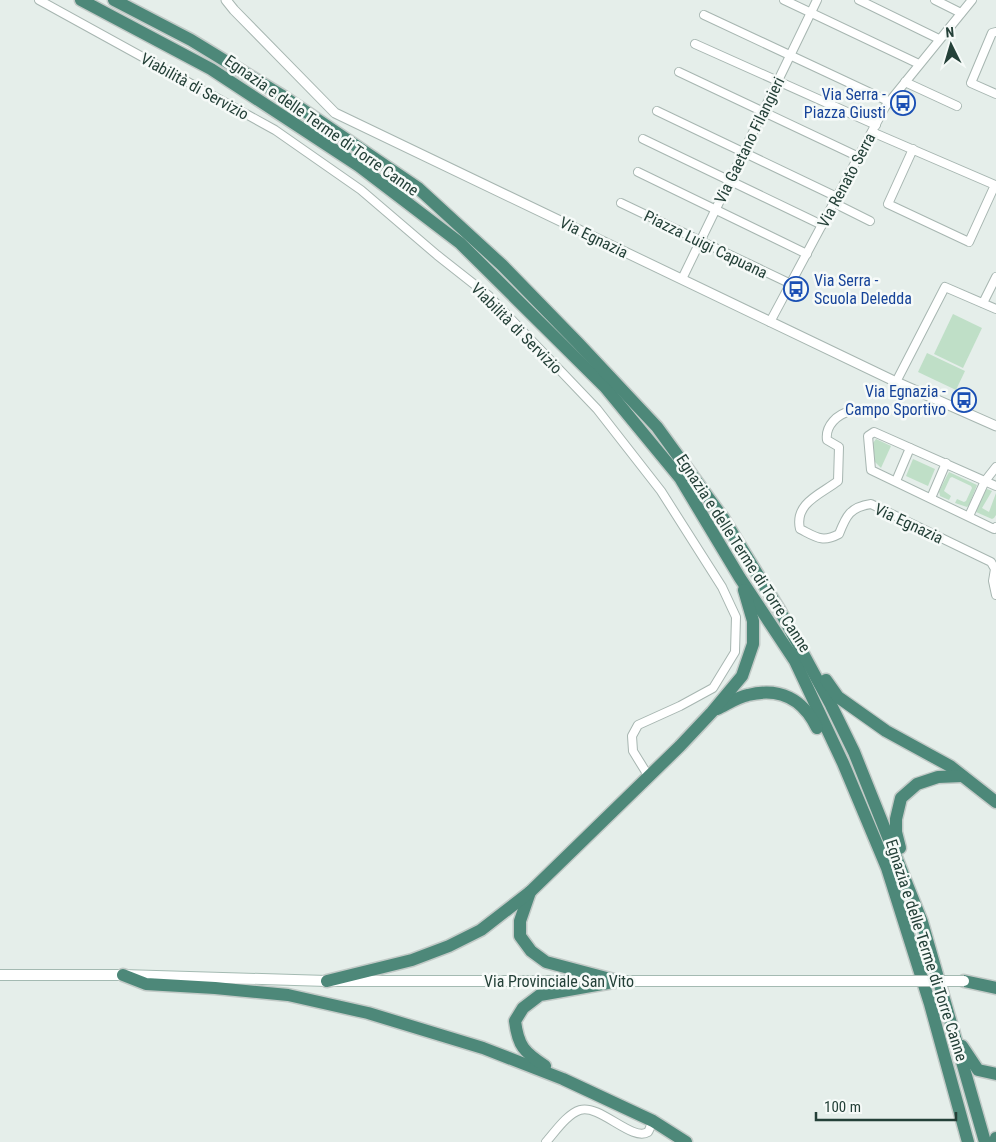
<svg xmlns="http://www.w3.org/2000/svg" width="996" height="1142" viewBox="0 0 996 1142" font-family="'Roboto Condensed',sans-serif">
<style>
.green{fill:#bfdfc7}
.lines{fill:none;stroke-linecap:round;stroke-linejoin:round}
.minor-casing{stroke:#a7b6b1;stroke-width:10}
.tertiary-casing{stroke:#a7b6b1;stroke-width:11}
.secondary-casing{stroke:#a4bab2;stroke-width:12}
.trunk-casing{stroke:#c2cac7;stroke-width:15}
.minor{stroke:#fff;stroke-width:8}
.tertiary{stroke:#fff;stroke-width:9}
.secondary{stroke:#fff;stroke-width:10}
.trunk{stroke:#4d8879;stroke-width:12}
.secondary-bridge-casing{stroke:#a4bab2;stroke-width:12;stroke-linecap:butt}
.secondary-bridge{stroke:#fff;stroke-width:10}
.labels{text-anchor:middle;stroke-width:5;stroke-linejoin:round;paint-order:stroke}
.street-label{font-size:16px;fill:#244038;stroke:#f6faf8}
.transit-label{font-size:16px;fill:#164399;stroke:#f6faf8;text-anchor:end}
</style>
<rect width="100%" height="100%" fill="#e5eeea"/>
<g class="green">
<polygon points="953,314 982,328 963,368 934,354"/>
<polygon points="927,353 965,371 956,390 918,372"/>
<polygon points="876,439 891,446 881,468 875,462 873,443"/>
<polygon points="913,459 935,469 928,486 906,476"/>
<polygon points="949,472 977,485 969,505 967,507 955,503 957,499 964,502 966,501 972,488 971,486 952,477 950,478 944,491 951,496 949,500 940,496 939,491"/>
<polygon points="987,489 992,491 982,508 989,512 996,493 996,515 994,518 992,519 976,512 975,510 984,490"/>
</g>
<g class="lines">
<defs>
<g id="minor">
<polyline points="39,0 275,130 361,190 437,255 489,296 597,409 661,491 722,587 736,617 735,652 713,688 680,706 638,725 632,736 633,751 649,777"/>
<polyline points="784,0 919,64"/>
<polyline points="859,0 939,39"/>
<polyline points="935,0 961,13"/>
<polyline points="704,15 890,102"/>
<polyline points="996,32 992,33 971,83 996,94"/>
<polyline points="695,44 876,125"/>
<polyline points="679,72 859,157"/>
<polyline points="905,82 957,106"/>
<polyline points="657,111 837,197"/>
<polyline points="872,132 995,185 969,242 888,204 913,149"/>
<polyline points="643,139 822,225"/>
<polyline points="638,172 807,254"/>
<polyline points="621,203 791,284"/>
<polyline points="834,203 870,221"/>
<polyline points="682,279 817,0"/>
<polyline points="983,303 996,277"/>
<polyline points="770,322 885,107 972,0"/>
<polyline points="896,382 945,287 996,309"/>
<path d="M 868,411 C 862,411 856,410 851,411 C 837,414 825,426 827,440 L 839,447 L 838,481 C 821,494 794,503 800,529 C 816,537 822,543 839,534 C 846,516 850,507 871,504 L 991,562 L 995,569 L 993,581 L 996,595"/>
<polyline points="896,481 910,448"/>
<polyline points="996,486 874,432 868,436 871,470 994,529 996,527"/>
<polyline points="931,498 946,463"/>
<polyline points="969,516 985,481 996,467"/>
<path d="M 546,1142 C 555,1132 567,1114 580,1110 C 600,1104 632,1142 648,1132 C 650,1129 651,1124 653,1121"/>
</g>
<polyline id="tertiary" points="226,0 234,10 335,113 892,380 996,426"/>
<g id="secondary">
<polyline points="0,975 123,975 327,981 595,981"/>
<polyline points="612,981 881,981"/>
</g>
<g id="trunk">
<polyline points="81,0 211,69 359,166 460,243 605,387 680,478 740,578 795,661 843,763 887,868 930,1004 968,1142"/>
<polyline points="114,0 191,40 281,95 418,188 502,265 578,343 657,427 723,518 780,611 831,705 854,752 922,922 985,1142"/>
<polyline points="826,680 838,697 886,731 950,766 996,802"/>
<path d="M 717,709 C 726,705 737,697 748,695 C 780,687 803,699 817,728"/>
<polyline points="900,848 896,832 896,819 901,798 917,784 938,777 962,776"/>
<polyline points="530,892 520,921 520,936 531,951 546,962 614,980"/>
<polyline points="123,975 146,984 215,988 288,995 368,1013 483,1048 563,1079 653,1121 686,1142"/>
<polyline points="327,981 412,960 449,946 481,930 530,892 680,746 712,712 742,676 753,644 753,621 744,590"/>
<polyline points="964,981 996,988"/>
<polyline points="962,1046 978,1070 996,1074"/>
<path d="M 545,1066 C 524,1052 518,1046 515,1021 L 523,1008 L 540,995 L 619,981"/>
<polyline points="995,1142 996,1138"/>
</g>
</defs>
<use href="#minor" class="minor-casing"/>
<use href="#tertiary" class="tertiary-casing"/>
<use href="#secondary" class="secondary-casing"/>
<use href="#trunk" class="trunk-casing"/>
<use href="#minor" class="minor"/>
<use href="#tertiary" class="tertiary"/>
<use href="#secondary" class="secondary"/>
<use href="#trunk" class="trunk"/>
<defs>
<polyline id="secondary-bridge" points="881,981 964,981"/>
</defs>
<use href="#secondary-bridge" class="secondary-bridge-casing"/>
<use href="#secondary-bridge" class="secondary-bridge"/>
</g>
<defs>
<symbol id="bus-ring" viewBox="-11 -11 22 22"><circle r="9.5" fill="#f6faf8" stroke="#1a4fb4" stroke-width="1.5"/><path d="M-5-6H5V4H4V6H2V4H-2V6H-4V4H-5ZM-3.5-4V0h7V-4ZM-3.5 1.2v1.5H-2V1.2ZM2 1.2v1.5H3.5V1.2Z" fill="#1a4fb4"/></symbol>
</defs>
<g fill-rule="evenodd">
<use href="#bus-ring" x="889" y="89" width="28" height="28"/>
<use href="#bus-ring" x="782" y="275" width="28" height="28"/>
<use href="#bus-ring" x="950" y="386" width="28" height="28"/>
</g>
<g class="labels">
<g class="street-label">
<text transform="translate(195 86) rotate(29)" y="6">Viabilità di Servizio</text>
<text transform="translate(322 125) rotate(35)" y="6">Egnazia e delle Terme di Torre Canne</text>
<text transform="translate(749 140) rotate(-64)" y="6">Via Gaetano Filangieri</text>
<text transform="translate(846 180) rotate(-62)" y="6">Via Renato Serra</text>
<text transform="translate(594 237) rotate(26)" y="6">Via Egnazia</text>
<text transform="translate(706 244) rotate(26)" y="6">Piazza Luigi Capuana</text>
<text transform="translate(517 328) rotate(45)" y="6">Viabilità di Servizio</text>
<text transform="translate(909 523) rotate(25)" y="6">Via Egnazia</text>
<text transform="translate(744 553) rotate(57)" y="6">Egnazia e delle Terme di Torre Canne</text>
<text transform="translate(927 950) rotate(72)" y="6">Egnazia e delle Terme di Torre Canne</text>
<text x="559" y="987">Via Provinciale San Vito</text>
</g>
<g class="transit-label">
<text x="886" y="100">Via Serra -<tspan x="886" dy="18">Piazza Giusti</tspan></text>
<text x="814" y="286" text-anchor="start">Via Serra -<tspan x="814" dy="18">Scuola Deledda</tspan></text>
<text x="946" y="397">Via Egnazia -<tspan x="946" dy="18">Campo Sportivo</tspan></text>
</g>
</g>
<g transform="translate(951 45) rotate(355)" stroke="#f6faf8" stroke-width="4" paint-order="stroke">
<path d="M0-4L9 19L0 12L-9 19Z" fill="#244038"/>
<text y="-8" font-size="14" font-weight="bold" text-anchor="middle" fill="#244038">N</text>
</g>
<path d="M816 1112v8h140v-8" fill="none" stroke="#244038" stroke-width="2.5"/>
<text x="824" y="1112" font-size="15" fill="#244038" stroke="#f6faf8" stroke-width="4" paint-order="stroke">100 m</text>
</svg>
